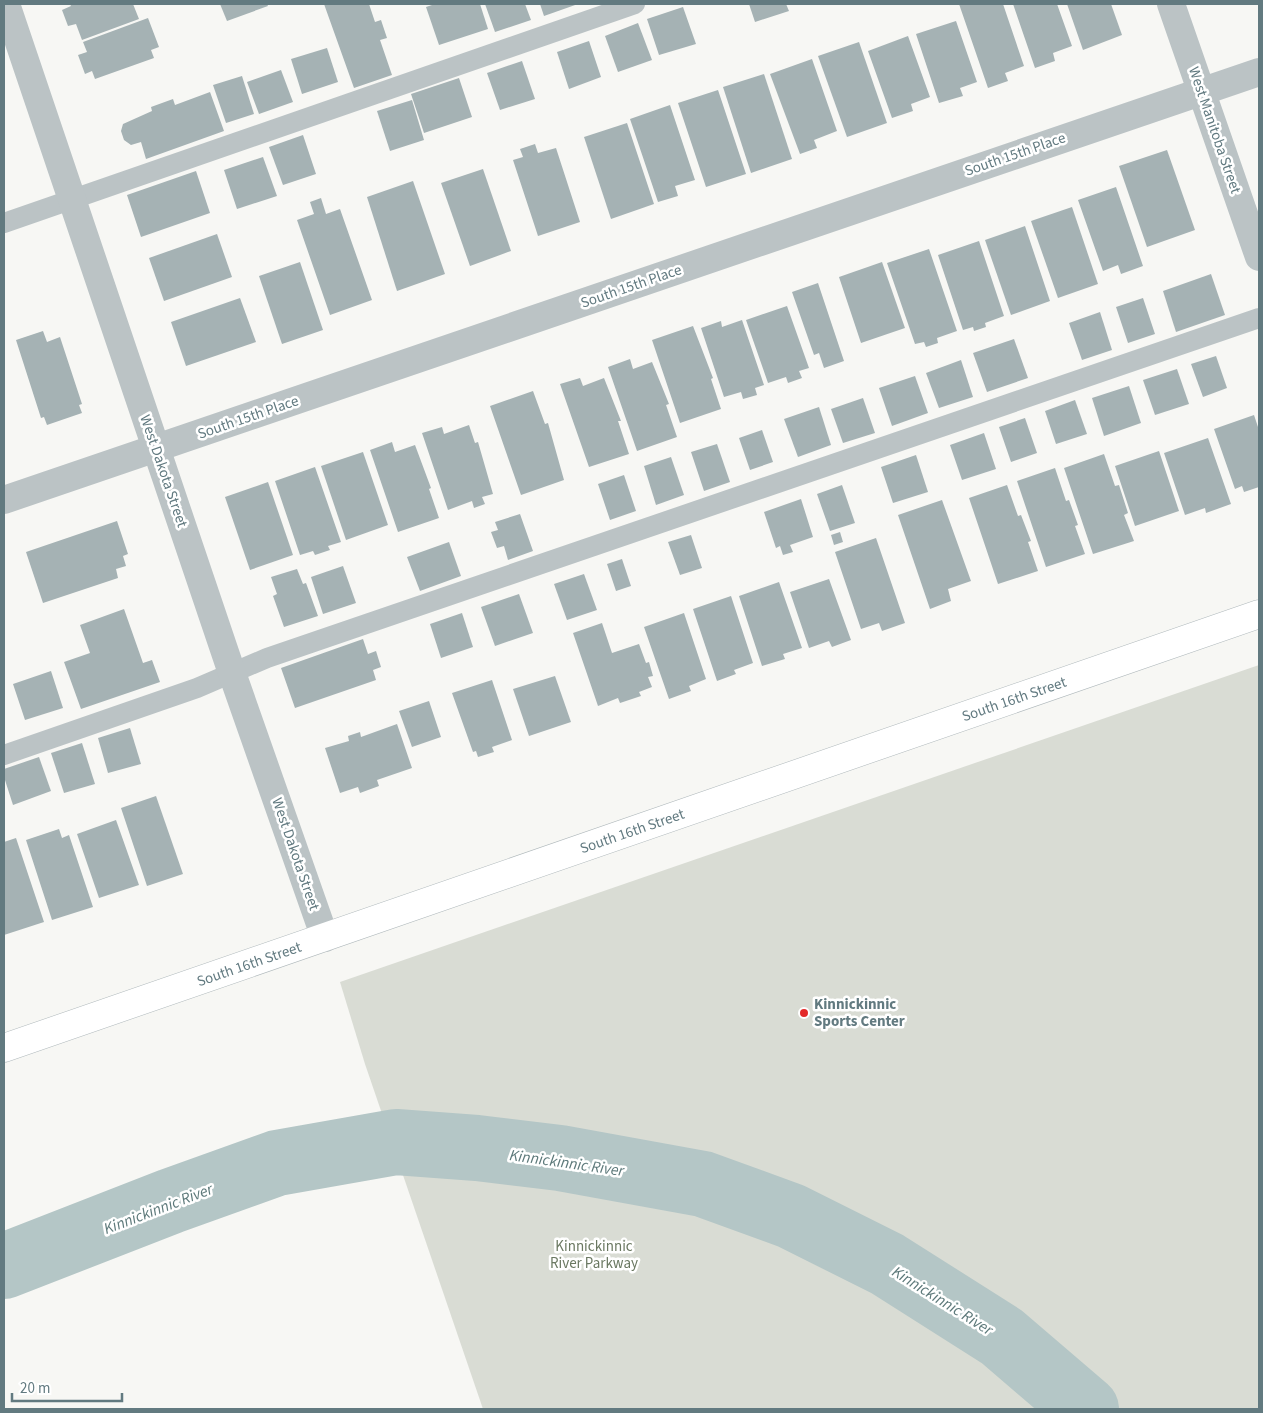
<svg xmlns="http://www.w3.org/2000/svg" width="1263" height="1413" viewBox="0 0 1263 1413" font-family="'Source Sans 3',sans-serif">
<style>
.green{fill:#d9dcd4}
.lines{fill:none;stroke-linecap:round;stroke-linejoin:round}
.river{stroke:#b4c6c6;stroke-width:66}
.building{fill:#a5b2b4}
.secondary-casing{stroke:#b0b9bc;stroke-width:29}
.lane{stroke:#bbc3c5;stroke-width:20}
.street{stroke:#bbc3c5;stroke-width:28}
.secondary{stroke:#fff;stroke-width:28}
.poi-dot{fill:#e32929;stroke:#fff;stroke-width:2}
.labels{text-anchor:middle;stroke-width:5;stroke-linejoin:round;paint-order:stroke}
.street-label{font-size:15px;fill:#627a80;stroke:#fff}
.poi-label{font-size:15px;font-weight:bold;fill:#627a80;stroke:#fff;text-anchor:start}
.park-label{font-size:15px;fill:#6a7861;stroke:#fff}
.water-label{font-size:16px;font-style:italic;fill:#5d797a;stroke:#fff}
</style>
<rect width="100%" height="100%" fill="#f7f7f4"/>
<polygon class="green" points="1259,665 1259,1409 483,1409 365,1064 340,982"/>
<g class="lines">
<polyline class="river" points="4,1266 171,1201 277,1163 396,1142 477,1148 560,1158 703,1184 791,1216 887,1264 1002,1337 1086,1409"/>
</g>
<g class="building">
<polygon points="70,4 133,4 139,19 82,40 76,24 68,26 62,10 71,6"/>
<polygon points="220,4 267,4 268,6 227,21"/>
<polygon points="324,4 369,4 375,22 381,20 387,38 380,40 392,75 354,88"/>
<polygon points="435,4 480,4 488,29 439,45 426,7"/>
<polygon points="485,4 525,4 531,20 495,32"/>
<polygon points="540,4 578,4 544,16"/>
<polygon points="749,4 786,4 789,11 755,22"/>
<polygon points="959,4 1003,4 1024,66 1005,73 1008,81 988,88"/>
<polygon points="1013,4 1057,4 1072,46 1053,53 1055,61 1035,68"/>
<polygon points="1067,4 1111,4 1122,35 1083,50"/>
<polygon points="683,7 696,44 659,55 647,19"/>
<polygon points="148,18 159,47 151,50 154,58 95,79 92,71 85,74 78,55 87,52 83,42"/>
<polygon points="956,21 977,82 960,88 963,96 939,103 916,34"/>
<polygon points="638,23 652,60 618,72 605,36"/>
<polygon points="908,36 930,97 911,104 913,111 892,118 868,51"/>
<polygon points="589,41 601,77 569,89 557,52"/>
<polygon points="859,42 887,123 847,137 818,56"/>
<polygon points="327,48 338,82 302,94 291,59"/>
<polygon points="812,59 837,131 814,140 817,148 800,154 770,74"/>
<polygon points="522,61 535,99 500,110 487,73"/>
<polygon points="281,70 293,102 259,114 247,82"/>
<polygon points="764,74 792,159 751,173 723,87"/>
<polygon points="242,76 254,114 226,123 213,85"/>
<polygon points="459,78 472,117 424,133 411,94"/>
<polygon points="718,90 746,174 706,187 678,103"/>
<polygon points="210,92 224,131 146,159 141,142 131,145 124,140 121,131 123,124 152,111 151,107 173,99 175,105"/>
<polygon points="412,100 424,140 390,151 377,111"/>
<polygon points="670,105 695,180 675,186 678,196 658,202 630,119"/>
<polygon points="627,123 654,204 611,219 584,137"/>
<polygon points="303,135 316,174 283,185 269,147"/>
<polygon points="535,144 538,153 556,148 580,222 538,236 513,160 523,157 520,149"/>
<polygon points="1167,150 1195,230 1147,247 1119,166"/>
<polygon points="263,157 277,196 237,209 224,170"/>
<polygon points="483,169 511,251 470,266 441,183"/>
<polygon points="196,171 210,213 141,237 127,195"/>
<polygon points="413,181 445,274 397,291 367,197"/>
<polygon points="1116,187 1143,266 1121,274 1118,265 1103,271 1078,200"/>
<polygon points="321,198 326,214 340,209 372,300 330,315 297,220 314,214 310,202"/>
<polygon points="1072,207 1098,284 1058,298 1031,221"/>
<polygon points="1025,226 1050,301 1011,315 985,240"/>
<polygon points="217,234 232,277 164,301 149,258"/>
<polygon points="979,241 1004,316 985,323 986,327 974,331 973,327 963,330 938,255"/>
<polygon points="929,249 957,331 937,338 938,343 926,347 924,342 915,344 887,263"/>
<polygon points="300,262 323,330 282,344 259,276"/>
<polygon points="882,262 905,328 861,343 839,277"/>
<polygon points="1211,274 1225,315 1176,332 1163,291"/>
<polygon points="818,283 844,361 824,368 819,353 814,355 792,292"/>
<polygon points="240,298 256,342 186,366 171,322"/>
<polygon points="1143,298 1155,334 1128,343 1116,307"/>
<polygon points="787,306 809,368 799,371 802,378 788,383 786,377 768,383 746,320"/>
<polygon points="1100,312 1112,350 1082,360 1069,323"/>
<polygon points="742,320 764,385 755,388 757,395 743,399 741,392 724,397 701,328 721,321 722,327"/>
<polygon points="693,326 713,378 711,379 721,409 680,423 652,340"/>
<polygon points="43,331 47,342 60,337 82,404 79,405 82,413 47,425 44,417 41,418 16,340"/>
<polygon points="1014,339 1028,378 987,392 973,353"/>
<polygon points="1216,356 1227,388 1203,397 1191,364"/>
<polygon points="630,359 633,369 652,362 669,404 666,405 677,437 637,451 608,367"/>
<polygon points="961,360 973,397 939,408 926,373"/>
<polygon points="1177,369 1189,404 1155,415 1143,380"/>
<polygon points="915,376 928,413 892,426 879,388"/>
<polygon points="580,378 583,386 604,378 621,421 618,421 629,454 589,467 560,384"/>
<polygon points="1129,386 1141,423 1104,436 1092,398"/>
<polygon points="533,391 545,424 548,423 564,480 521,495 490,406"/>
<polygon points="863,398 875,433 843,443 831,409"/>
<polygon points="1075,400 1087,434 1056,444 1045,411"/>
<polygon points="819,407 831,445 798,457 784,419"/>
<polygon points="1254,415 1259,430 1259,487 1244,492 1242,486 1235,489 1214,429"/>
<polygon points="1025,418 1037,453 1011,462 999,427"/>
<polygon points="469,425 475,443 478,442 493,494 482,497 485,504 474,508 472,501 448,510 422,433 442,427 444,434"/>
<polygon points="762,430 773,462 750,470 739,438"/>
<polygon points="984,433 996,469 962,480 950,445"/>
<polygon points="1208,438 1231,504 1206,513 1205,508 1185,515 1164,453"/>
<polygon points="392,442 395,452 415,445 431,488 429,489 439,518 398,532 370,450"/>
<polygon points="717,444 730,482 704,491 691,452"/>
<polygon points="1159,451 1179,511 1135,526 1115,466"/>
<polygon points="363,452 388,525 346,540 321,466"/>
<polygon points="1104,454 1115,486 1119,485 1128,513 1124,515 1134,541 1093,554 1064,468"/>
<polygon points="916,455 928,492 893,503 881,467"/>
<polygon points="671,457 684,495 656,505 644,466"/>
<polygon points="315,467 341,542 328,546 330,550 315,555 313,551 300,555 275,481"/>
<polygon points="1055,468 1066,501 1069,500 1078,525 1075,526 1085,554 1046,567 1017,481"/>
<polygon points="624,475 636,511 610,520 598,484"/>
<polygon points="268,482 293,555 250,570 225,497"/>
<polygon points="842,485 855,523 830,531 817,494"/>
<polygon points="1007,485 1018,516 1021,515 1031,541 1028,542 1038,571 998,584 969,498"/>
<polygon points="801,499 813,537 790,545 793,552 783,555 780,546 776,548 764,512"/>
<polygon points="942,500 971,581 948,589 951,601 930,609 898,515"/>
<polygon points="520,514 533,551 508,560 504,546 497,548 491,532 498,530 495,522"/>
<polygon points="117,521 128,554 123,556 126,566 116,569 118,578 43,603 26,552"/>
<polygon points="840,532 843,542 834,545 831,535"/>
<polygon points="691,535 702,568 680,575 668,542"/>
<polygon points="876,538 905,623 882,631 879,623 861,629 835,552"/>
<polygon points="449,542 461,576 420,591 407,557"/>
<polygon points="622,559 631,586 616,591 607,564"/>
<polygon points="343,566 356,603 323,614 311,577"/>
<polygon points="297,569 303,584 306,583 318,616 284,627 273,596 277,594 271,577"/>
<polygon points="584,574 597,610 567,620 554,584"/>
<polygon points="829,579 851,640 832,647 829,641 809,648 790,592"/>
<polygon points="779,582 802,648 783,654 785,659 762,666 739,596"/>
<polygon points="519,594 533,633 495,646 481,607"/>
<polygon points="731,596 753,663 734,670 736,674 717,681 693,609"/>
<polygon points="124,609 143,663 152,660 160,682 81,709 64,662 90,653 80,625"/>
<polygon points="462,613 473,647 441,658 430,624"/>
<polygon points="684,613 706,679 689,686 691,691 669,699 644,627"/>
<polygon points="602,623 612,653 639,644 646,663 649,662 653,676 648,677 652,687 639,692 641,696 620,703 618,698 598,706 573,633"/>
<polygon points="363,639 368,654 376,651 381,667 373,670 376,680 295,708 281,668"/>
<polygon points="51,671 63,708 25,720 13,684"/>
<polygon points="555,676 571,722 529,736 513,689"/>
<polygon points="492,680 512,740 492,747 494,752 478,757 476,751 473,752 452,693"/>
<polygon points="429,701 441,737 412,747 399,711"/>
<polygon points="397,724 412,768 377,780 379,786 360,793 358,787 340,793 325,748 349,741 348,736 360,732 361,737"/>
<polygon points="130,728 141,764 108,773 98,738"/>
<polygon points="82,743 95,784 64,793 51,753"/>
<polygon points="39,757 51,791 13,805 4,777 4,769"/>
<polygon points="156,796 183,874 147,886 121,808"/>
<polygon points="116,820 139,885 99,898 77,834"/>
<polygon points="59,829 62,838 69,835 93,907 52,920 26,840"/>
<polygon points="16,838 44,922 4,935 4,842"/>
</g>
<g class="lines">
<defs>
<polyline id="secondary" points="4,1048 1259,614"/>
</defs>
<use href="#secondary" class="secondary-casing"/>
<g class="lane">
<polyline points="4,223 635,4"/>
<polyline points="4,755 197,688 267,658 1259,318"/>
</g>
<g class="street">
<polyline points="6,4 232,673 325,938"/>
<polyline points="1171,4 1259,257"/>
<polyline points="4,500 1259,72"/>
</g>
<use href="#secondary" class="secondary"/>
</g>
<circle class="poi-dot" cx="804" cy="1013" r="5"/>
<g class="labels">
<g class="street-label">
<text transform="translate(1215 130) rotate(71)" y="5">West Manitoba Street</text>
<text transform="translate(1015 154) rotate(-19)" y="5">South 15th Place</text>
<text transform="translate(631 286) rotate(-19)" y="5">South 15th Place</text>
<text transform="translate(248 417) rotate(-19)" y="5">South 15th Place</text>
<text transform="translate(164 471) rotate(71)" y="5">West Dakota Street</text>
<text transform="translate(1014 699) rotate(-19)" y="5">South 16th Street</text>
<text transform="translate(632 831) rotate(-19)" y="5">South 16th Street</text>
<text transform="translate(296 854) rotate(71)" y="5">West Dakota Street</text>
<text transform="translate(249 964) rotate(-19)" y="5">South 16th Street</text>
</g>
<g class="poi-label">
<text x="814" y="1009">Kinnickinnic<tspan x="814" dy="17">Sports Center</tspan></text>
</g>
<g class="park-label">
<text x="594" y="1251">Kinnickinnic<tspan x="594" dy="17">River Parkway</tspan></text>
</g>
<g class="water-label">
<text transform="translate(567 1162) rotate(8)" y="6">Kinnickinnic River</text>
<text transform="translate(158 1208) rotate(-21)" y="6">Kinnickinnic River</text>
<text transform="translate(943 1300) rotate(32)" y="6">Kinnickinnic River</text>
</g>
</g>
<rect width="1263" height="1413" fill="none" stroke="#627a80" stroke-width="10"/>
<path d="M12 1393v8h110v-8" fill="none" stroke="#627a80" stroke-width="2.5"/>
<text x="20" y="1393" font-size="15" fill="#627a80" stroke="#ffffff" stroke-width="4" paint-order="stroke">20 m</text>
</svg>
